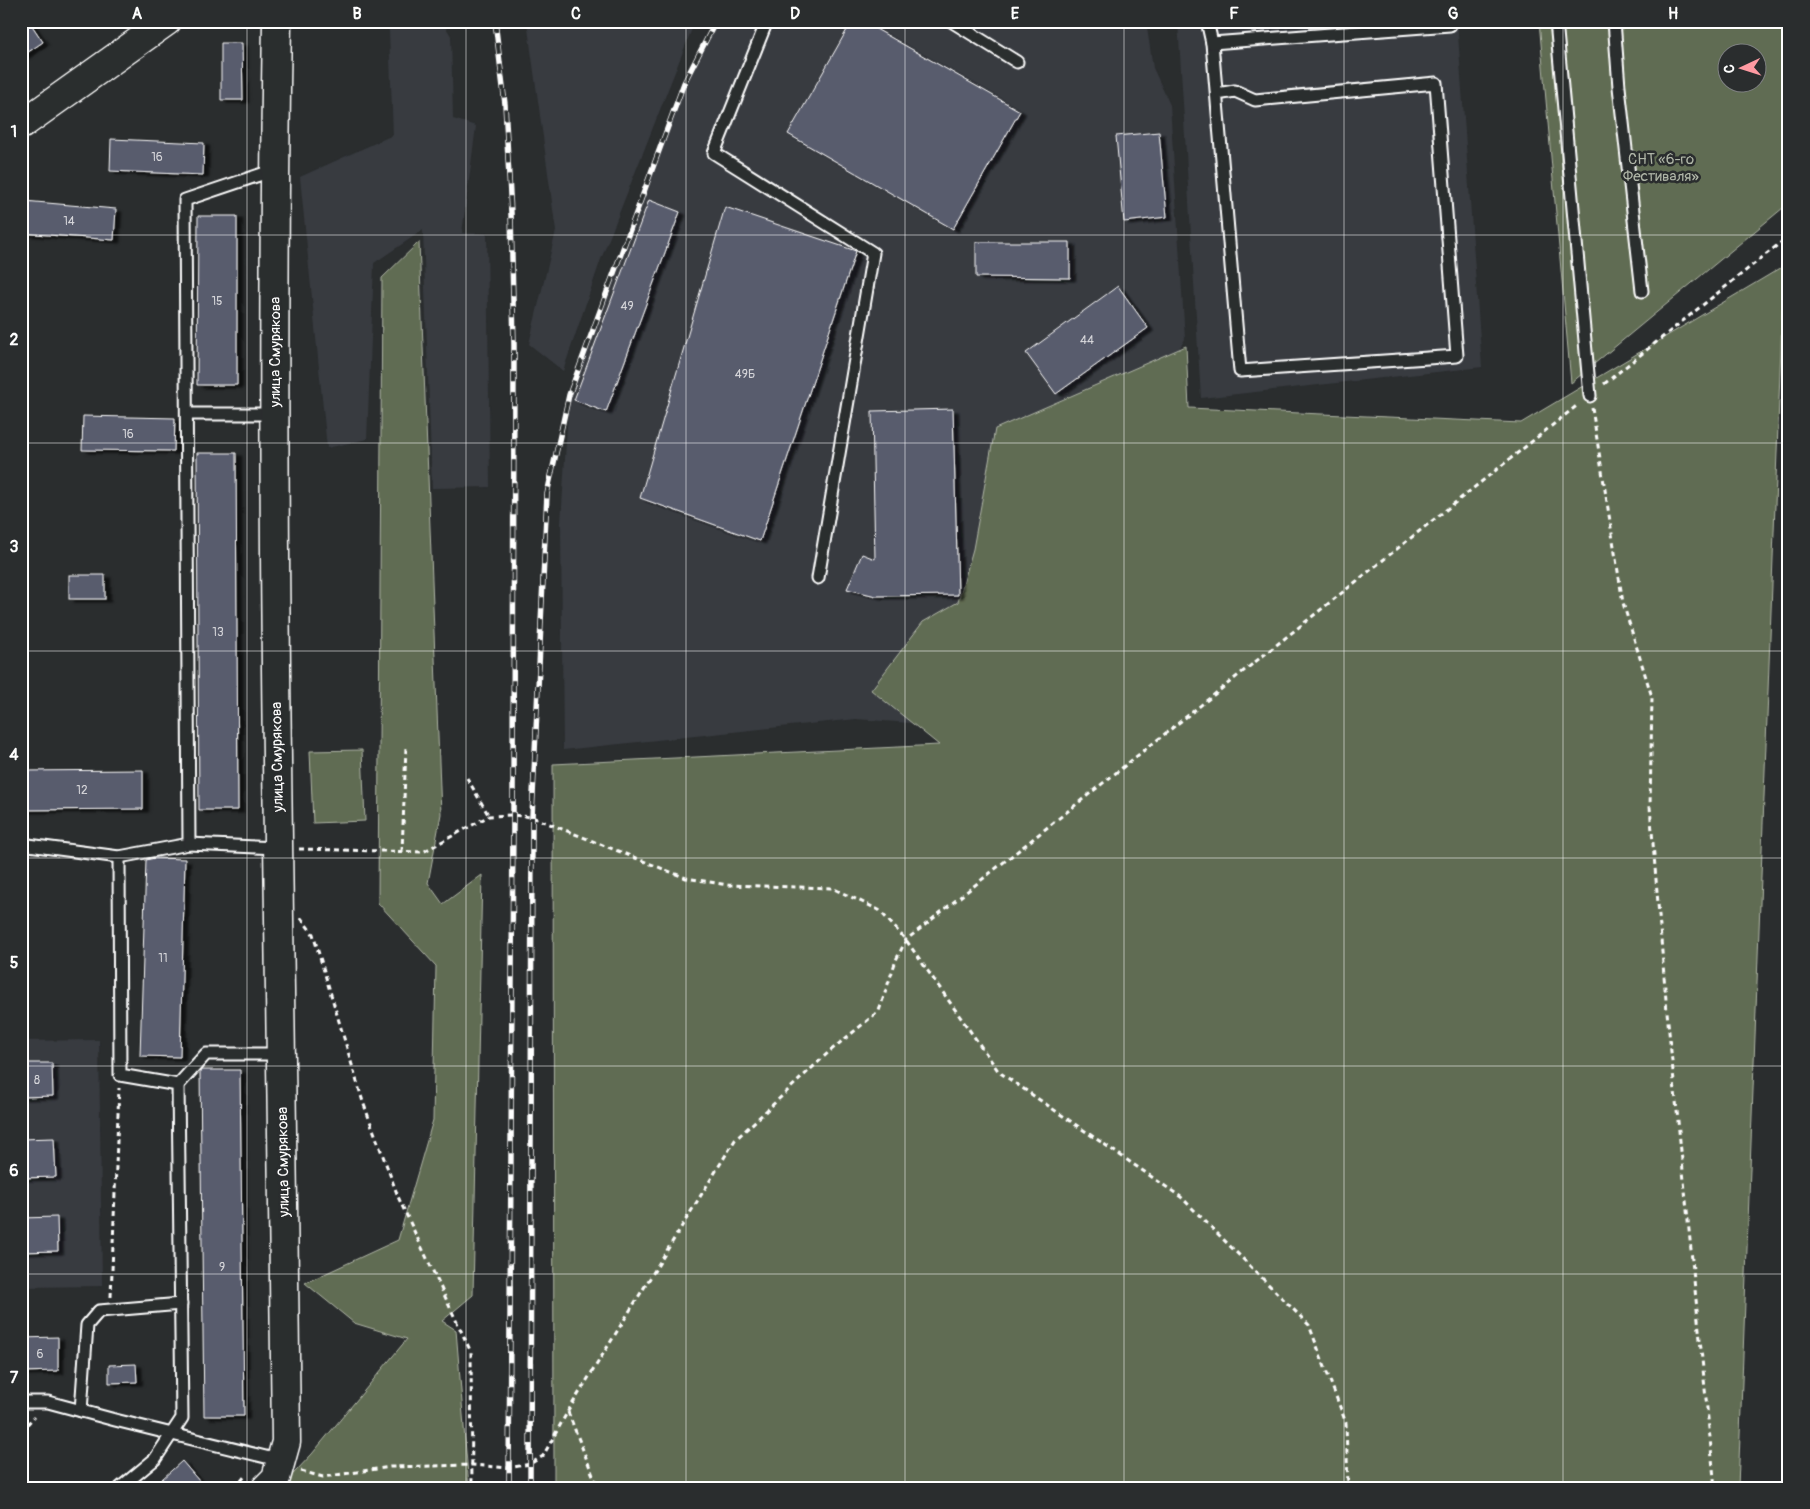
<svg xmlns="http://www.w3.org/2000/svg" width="1810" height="1509" viewBox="0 0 1810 1509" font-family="Pangolin,sans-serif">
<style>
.built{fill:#383b41}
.green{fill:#616c52;stroke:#b0b6a8;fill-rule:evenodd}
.building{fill:#595b6d;stroke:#fff;filter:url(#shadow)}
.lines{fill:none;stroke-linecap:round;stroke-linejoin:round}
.lane-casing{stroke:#fff;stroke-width:15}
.secondary-casing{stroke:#fff;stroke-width:31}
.path{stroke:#fff;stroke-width:3;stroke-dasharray:5 4;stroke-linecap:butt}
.lane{stroke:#2a2d2e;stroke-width:11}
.secondary{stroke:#2a2d2e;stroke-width:28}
.rail-casing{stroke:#fff;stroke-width:5.5}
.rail{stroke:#2a2d2e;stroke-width:4;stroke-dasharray:11;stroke-linecap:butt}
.grid{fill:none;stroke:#fff;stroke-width:1;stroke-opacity:0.55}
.labels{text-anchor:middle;stroke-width:5;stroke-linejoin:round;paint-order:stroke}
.number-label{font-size:12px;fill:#d6d6da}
.park-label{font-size:15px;fill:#b0b6a8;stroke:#2a2d2e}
.street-label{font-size:15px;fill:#fff;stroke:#2a2d2e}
.neatline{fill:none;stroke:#fff;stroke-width:2}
.grid-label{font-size:16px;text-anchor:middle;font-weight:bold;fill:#fff}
</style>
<defs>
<filter id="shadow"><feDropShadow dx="5.5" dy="3" stdDeviation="1" flood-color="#0009"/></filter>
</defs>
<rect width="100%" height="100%" fill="#2a2d2e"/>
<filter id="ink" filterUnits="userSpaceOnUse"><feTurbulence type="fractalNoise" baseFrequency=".02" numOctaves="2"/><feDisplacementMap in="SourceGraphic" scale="10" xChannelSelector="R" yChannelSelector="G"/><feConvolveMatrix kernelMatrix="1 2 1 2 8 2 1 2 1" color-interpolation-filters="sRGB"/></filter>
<g filter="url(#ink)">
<g class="built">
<polygon points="385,21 442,21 451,36 453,119 476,126 462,233 487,234 490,487 432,488 423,230 374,263 367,439 327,448 300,177 393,135 389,31"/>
<polygon points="527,21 695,21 601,259 563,371 529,344 556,231"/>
<polygon points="719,21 1146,21 1153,68 1170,105 1185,339 951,726 856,719 563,750 561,523 569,395 684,83"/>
<polygon points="1178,21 1457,21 1482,367 1201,398"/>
<polygon points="99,1040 102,1286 21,1287 21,1041"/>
</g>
<g class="green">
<path d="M 1539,21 L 1789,21 L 1789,203 L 1571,383 ZM 1728,52 L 1758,52 L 1758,82 L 1728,82 Z"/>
<polygon points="419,242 441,814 428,883 443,904 482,875 473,1295 442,1321 456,1330 469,1488 280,1488 312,1454 407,1339 354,1323 305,1283 398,1240 433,1120 436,966 378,903 382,278"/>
<polygon points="1784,266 1738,1488 554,1488 553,764 939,745 871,690 923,622 958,602 973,549 995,429 1186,346 1189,408 1521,423"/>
<polygon points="362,750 365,821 313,823 310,751"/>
</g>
<g class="building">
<polygon points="21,21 29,21 43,42 21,57"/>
<polygon points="852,21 862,21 1020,111 953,229 788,134"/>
<polygon points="221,43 242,43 243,100 221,100"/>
<polygon points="1159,132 1167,217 1124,222 1116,136"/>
<polygon points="111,139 204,143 203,175 110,171"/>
<polygon points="649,200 680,212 606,412 574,400"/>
<polygon points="24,201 116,209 114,240 21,233"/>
<polygon points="725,207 856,251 760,541 640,498"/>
<polygon points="198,216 237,216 237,385 197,385"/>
<polygon points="976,242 1070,242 1070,278 976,277"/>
<polygon points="1118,286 1148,328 1056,394 1026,353"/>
<polygon points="953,409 958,595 876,596 847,589 862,554 875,559 872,411"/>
<polygon points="83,416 175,418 174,451 82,450"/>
<polygon points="197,453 236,453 238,810 199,810"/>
<rect x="69" y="575" width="36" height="24"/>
<polygon points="143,770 143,809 21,810 21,771"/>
<polygon points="155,858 185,859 180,1057 140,1056 146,860"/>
<polygon points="21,1063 52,1063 53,1096 21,1097"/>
<polygon points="201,1070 240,1070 244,1416 204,1416 200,1072"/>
<polygon points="54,1138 56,1177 21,1178 21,1139"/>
<polygon points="57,1217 58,1251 21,1252 21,1218"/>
<polygon points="58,1337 58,1371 21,1372 21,1338"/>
<polygon points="136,1364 137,1382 109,1383 109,1365"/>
<polygon points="182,1461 205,1488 152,1488"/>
</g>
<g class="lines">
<defs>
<g id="lane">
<polyline points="767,21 714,153 873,253 818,578"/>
<polyline points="951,21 1017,62"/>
<polyline points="1207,21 1212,43 1240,371 1457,356 1436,83 1255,100 1235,91 1217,94"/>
<polyline points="1556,21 1590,396"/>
<polyline points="1614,21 1619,87 1642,291"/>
<polyline points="1212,43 1450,25"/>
<polyline points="187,414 275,414"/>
<polyline points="21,844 119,857 189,844 185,200 274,170"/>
<polyline points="189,844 278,848"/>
<polyline points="119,857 120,1075 178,1085 182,1418 155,1459 120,1488"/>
<polyline points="178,1085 206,1054 281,1054"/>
<polyline points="21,1402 48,1402 115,1420 282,1461"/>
<polyline points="81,1411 87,1325 99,1311 181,1304"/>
</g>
<g id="secondary">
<polyline points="21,125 167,21"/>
<path d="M 266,1488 L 276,1478 L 286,1442 C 281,969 269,495 277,21"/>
</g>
</defs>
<use href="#lane" class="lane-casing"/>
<use href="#secondary" class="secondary-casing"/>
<g class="path">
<polyline points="251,21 253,28"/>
<polyline points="1604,384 1789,236"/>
<polyline points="1592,408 1623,603 1652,697 1650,807 1667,1012 1715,1488"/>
<polyline points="467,778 489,816"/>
<polyline points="299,849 423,852 489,816 513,815 532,817 686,878 728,885 832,888 879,910 906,940 999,1072 1181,1197 1309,1325 1346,1423 1348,1488"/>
<polyline points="402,852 406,747"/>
<polyline points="301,918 313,934 363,1102 399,1199 471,1352 472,1488"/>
<polyline points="111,1297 119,1088"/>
<polyline points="568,1412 598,1488"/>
<polyline points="21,1431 34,1417"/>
<polyline points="301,1471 323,1477 390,1467 472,1465 509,1468 530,1464 543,1456 568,1411 735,1140 830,1051 879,1011 896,960 906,940 1579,404"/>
<polyline points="235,1488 246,1475"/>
</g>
<use href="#lane" class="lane"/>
<use href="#secondary" class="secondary"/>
<defs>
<g id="rail">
<polyline points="495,21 505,104 511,213 514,345 513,815 509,1488"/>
<polyline points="530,1488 532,817 547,494 569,395 684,83 716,21"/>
</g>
</defs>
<use href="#rail" class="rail-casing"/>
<use href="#rail" class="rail"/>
</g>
</g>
<path class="grid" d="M 247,21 L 247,1488M 466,21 L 466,1488M 686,21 L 686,1488M 905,21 L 905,1488M 1124,21 L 1124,1488M 1344,21 L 1344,1488M 1563,21 L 1563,1488M 21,235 L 1789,235M 21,443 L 1789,443M 21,651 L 1789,651M 21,858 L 1789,858M 21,1066 L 1789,1066M 21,1274 L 1789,1274"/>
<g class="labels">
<g class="number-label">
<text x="157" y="161">16</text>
<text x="69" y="225">14</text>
<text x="217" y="305">15</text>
<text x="627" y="310">49</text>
<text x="1087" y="344">44</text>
<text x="745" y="378">49Б</text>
<text x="128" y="438">16</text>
<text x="218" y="636">13</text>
<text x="82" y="794">12</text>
<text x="163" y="962">11</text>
<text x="37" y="1084">8</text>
<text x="222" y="1271">9</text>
<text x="40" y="1358">6</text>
</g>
<g class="park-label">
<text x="1661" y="164">СНТ «6-го<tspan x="1661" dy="17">Фестиваля»</tspan></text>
</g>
<g class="street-label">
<text transform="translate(275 352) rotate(-90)" y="5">улица Смурякова</text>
<text transform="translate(277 757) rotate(-91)" y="5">улица Смурякова</text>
<text transform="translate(283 1162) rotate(-91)" y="5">улица Смурякова</text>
</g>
</g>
<rect width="1810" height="1509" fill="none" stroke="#2a2d2e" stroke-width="55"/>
<g transform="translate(1742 68) rotate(266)"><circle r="24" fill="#2a2d2e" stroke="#7f8182"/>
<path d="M0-4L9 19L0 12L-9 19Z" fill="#ff9aa2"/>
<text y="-8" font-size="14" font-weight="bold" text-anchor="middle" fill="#ffffff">С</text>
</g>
<rect x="28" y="28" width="1754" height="1454" class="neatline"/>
<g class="grid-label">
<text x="137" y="19">A</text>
<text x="357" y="19">B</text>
<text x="576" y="19">C</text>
<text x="795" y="19">D</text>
<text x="1015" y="19">E</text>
<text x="1234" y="19">F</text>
<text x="1453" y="19">G</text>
<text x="1673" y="19">H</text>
<text x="14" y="137">1</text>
<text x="14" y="345">2</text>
<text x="14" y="552">3</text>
<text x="14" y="760">4</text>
<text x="14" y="968">5</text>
<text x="14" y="1176">6</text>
<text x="14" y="1383">7</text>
</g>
</svg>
